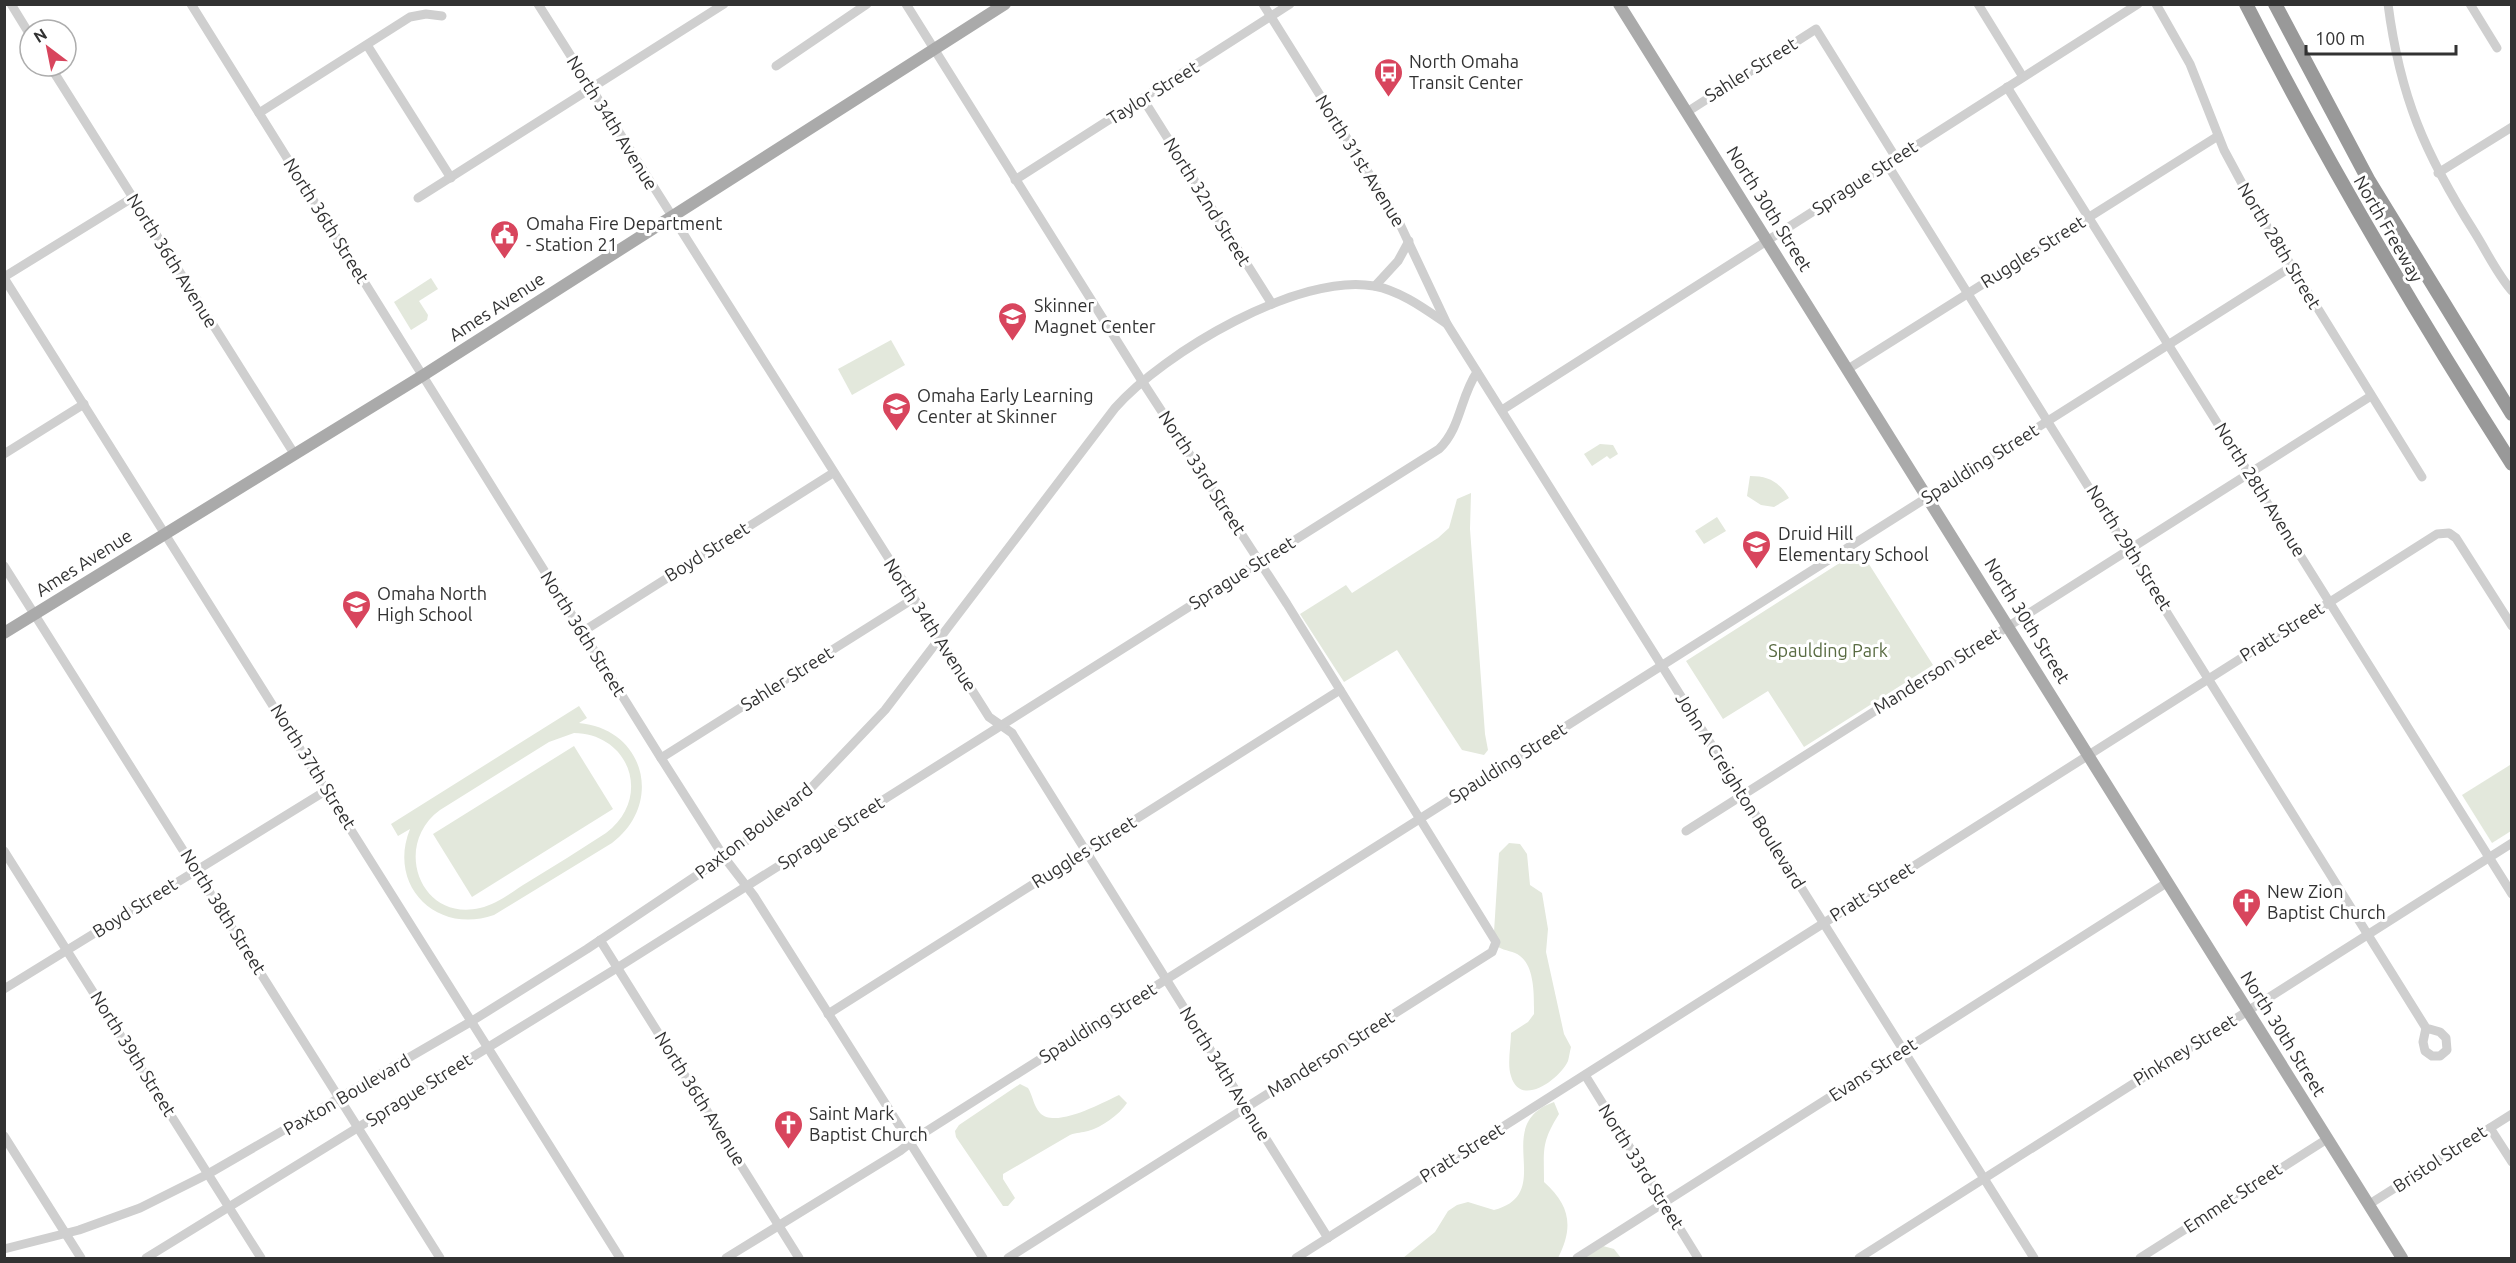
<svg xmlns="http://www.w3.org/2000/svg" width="2516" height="1263" viewBox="0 0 2516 1263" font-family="Ubuntu,sans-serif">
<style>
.green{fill:#e3e8dc;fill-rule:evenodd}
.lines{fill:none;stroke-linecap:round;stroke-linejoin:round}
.minor{stroke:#cfcfcf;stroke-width:9}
.major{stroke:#aaa;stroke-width:12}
.highway{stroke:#999;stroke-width:14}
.labels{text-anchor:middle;stroke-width:6;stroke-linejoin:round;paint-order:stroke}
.poi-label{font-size:18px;fill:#323232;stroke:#fff;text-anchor:start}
.street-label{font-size:18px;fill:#323232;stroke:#fff}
.park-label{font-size:18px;fill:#596b42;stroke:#fff}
</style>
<rect width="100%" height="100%" fill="#fff"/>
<g class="green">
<polygon points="431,278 438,289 419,301 428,315 427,320 411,330 394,302"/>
<polygon points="891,340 905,365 852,395 838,369"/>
<polygon points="1600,444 1613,445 1618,454 1610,459 1607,456 1592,466 1584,454"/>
<path d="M 1750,476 C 1769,476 1779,482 1789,498 L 1774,507 L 1761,505 L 1747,496 Z"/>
<polygon points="1471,493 1470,529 1485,734 1488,750 1484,755 1462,750 1397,650 1344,682 1300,614 1346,585 1352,593 1438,538 1449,528 1457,499"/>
<polygon points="1717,517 1726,531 1704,544 1695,531"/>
<polygon points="1860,550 1933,665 1804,747 1768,691 1723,719 1686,661"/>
<path d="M 579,706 L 587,718 L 579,723 C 645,729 664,804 612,843 L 494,915 C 437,935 387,886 410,829 L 398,836 L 391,824 ZM 574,733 C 631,734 652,799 606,833 C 580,850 554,866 528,882 C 513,891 498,904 480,908 C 420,922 392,845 440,810 L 549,742 Z"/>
<polygon points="574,746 613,809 472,897 433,834"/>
<polygon points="2510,765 2511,831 2492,843 2462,795"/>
<path d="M 1509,843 L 1520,844 L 1527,854 L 1530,885 L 1542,893 L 1548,929 L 1546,952 L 1564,1034 L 1571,1047 C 1570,1051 1569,1057 1568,1061 C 1559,1080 1520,1108 1511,1076 C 1507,1064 1511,1046 1511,1033 L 1528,1022 L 1534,1014 C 1534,997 1535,967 1520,956 C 1514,951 1505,951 1498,947 L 1494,932 L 1499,853 Z"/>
<path d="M 1020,1084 L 1028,1088 C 1033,1096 1033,1105 1040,1113 C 1055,1129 1102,1103 1119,1095 L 1127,1103 C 1119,1115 1102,1127 1088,1131 C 1082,1133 1077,1132 1070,1135 L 1003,1174 L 1003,1179 L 1015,1198 L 1008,1206 L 1003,1206 L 956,1137 L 955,1131 L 959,1125 Z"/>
<path d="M 1554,1102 L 1559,1114 C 1541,1143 1544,1149 1544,1182 C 1570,1205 1574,1227 1558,1258 L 1403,1258 L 1435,1232 L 1448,1211 L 1457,1205 L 1468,1202 L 1494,1210 C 1558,1193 1489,1125 1554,1102 Z"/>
<polygon points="1603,1246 1614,1249 1621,1258 1581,1258"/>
</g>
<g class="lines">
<g class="minor">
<polyline points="11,4 30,35"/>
<polyline points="191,4 661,758 724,857 754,896 983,1258"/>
<polyline points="538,4 989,717 1012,733 1328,1238"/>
<polyline points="906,4 1142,381 1287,604 1496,942 1492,952 1008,1258"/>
<polyline points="1263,4 1398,220 1447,324 2034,1258"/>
<polyline points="1978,4 2023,77"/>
<polyline points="2156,4 2190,64 2224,150 2252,202 2422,477"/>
<path d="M 2388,4 C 2400,97 2425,154 2475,233 C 2487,252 2497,274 2512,291"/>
<polyline points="2470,4 2497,48"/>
<polyline points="367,45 451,178"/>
<polyline points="50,66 295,455"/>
<polyline points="776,66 867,4"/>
<polyline points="2007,87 2512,894"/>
<polyline points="1143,99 1272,304"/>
<polyline points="1687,112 1816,29 1896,158"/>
<polyline points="259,113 410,17 426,14 442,16"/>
<polyline points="1887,164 2426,1028 2440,1032 2446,1038 2447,1050 2440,1056 2432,1056 2425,1051 2423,1042 2426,1028"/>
<polyline points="2438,173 2512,127"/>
<polyline points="1015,180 1290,4"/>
<polyline points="418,198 724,4"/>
<polyline points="4,277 132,198"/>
<polyline points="4,278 620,1258"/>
<polyline points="1375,286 1398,261 1409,241"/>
<polyline points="1848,369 2218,136"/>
<polyline points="1502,410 2138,4"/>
<polyline points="4,454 84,404"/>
<polyline points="4,566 440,1258"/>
<polyline points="582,632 833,473"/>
<polyline points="661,758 913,599"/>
<polyline points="1686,831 2371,396"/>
<polyline points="4,851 261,1258"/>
<polyline points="600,940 799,1258"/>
<polyline points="4,989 327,790"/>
<polyline points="828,1014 1340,690"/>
<polyline points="1585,1075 1698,1258"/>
<polyline points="2490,1128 2512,1162"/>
<polyline points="4,1136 81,1258"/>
<polyline points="2368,1205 2512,1114"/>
<path d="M 4,1249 L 79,1230 L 140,1208 L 208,1174 L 472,1021 L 587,949 L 736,849 L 809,790 L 885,710 L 1115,408 C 1163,353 1300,272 1374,286 C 1401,291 1425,309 1447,324"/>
<path d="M 146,1258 L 617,968 L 1439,449 C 1461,428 1460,397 1477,372"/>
<polyline points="726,1258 900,1151 919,1136 2291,267"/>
<polyline points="1296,1258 2437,534 2449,533 2456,538 2512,626"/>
<polyline points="1577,1258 2168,882"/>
<polyline points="1859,1258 2512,843"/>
<polyline points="2140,1258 2327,1139"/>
</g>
<g class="major">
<polyline points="1619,4 2402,1258"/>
<polyline points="4,633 422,376 1005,4"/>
</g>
<g class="highway">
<path d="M 2246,4 C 2327,163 2416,314 2512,464"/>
<polyline points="2275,4 2369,181 2512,414"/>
</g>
</g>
<defs>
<symbol id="bus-pin" viewBox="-11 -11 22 30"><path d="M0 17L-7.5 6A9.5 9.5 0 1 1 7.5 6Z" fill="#d8455d" stroke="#fff"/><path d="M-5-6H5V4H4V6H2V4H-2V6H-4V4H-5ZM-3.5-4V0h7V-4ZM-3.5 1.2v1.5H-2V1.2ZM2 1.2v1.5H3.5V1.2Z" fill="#fff"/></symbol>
<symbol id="civic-pin" viewBox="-11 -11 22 30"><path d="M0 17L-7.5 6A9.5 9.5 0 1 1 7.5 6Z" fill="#d8455d" stroke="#fff"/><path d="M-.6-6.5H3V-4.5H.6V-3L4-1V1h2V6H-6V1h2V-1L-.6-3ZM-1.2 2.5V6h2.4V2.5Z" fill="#fff"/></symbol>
<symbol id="school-pin" viewBox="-11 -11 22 30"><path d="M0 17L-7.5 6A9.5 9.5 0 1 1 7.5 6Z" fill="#d8455d" stroke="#fff"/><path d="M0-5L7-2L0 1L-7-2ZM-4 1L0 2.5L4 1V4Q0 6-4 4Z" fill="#fff"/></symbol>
<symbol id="church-pin" viewBox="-11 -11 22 30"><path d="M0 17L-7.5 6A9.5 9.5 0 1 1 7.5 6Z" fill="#d8455d" stroke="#fff"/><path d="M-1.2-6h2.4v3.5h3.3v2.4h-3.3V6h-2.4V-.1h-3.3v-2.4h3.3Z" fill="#fff"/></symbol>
</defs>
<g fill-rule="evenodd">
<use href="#bus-pin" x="1372" y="56" width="33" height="45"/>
<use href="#civic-pin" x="488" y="218" width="33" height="45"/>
<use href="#school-pin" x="996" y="300" width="33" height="45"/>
<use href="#school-pin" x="880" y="390" width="33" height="45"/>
<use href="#school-pin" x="1740" y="528" width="33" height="45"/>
<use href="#school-pin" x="340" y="588" width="33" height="45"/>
<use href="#church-pin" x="2230" y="886" width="33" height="45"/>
<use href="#church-pin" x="772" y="1108" width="33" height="45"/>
</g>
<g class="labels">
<g class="poi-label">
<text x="1409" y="68">North Omaha<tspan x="1409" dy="21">Transit Center</tspan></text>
<text x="526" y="230">Omaha Fire Department<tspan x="526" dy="21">- Station 21</tspan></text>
<text x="1034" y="312">Skinner<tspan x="1034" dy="21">Magnet Center</tspan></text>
<text x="917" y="402">Omaha Early Learning<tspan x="917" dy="21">Center at Skinner</tspan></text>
<text x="1778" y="540">Druid Hill<tspan x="1778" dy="21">Elementary School</tspan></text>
<text x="377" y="600">Omaha North<tspan x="377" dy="21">High School</tspan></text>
<text x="2267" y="898">New Zion<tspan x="2267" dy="21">Baptist Church</tspan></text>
<text x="809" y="1120">Saint Mark<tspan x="809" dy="21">Baptist Church</tspan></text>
</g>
<g class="street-label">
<text transform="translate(1751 70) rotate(-32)" y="6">Sahler Street</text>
<text transform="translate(1153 93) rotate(-32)" y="6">Taylor Street</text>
<text transform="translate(612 123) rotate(58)" y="6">North 34th Avenue</text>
<text transform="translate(1360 161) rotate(58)" y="6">North 31st Avenue</text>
<text transform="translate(1865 178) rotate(-33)" y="6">Sprague Street</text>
<text transform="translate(1207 202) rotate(58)" y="6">North 32nd Street</text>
<text transform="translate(1769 209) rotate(58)" y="6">North 30th Street</text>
<text transform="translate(326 221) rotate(58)" y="6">North 36th Street</text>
<text transform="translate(2388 229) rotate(60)" y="6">North Freeway</text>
<text transform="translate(2279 246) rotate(59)" y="6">North 28th Street</text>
<text transform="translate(2033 252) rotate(-32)" y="6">Ruggles Street</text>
<text transform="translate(172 261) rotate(58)" y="6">North 36th Avenue</text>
<text transform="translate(497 307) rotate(-33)" y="6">Ames Avenue</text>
<text transform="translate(1980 464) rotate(-32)" y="6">Spaulding Street</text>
<text transform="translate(1202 473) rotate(57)" y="6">North 33rd Street</text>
<text transform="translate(2260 490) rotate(58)" y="6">North 28th Avenue</text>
<text transform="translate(2129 548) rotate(58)" y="6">North 29th Street</text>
<text transform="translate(707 552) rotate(-32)" y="6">Boyd Street</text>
<text transform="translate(84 563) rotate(-32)" y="6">Ames Avenue</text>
<text transform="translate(1242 573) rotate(-32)" y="6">Sprague Street</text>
<text transform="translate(2027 621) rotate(58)" y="6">North 30th Street</text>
<text transform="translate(930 625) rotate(57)" y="6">North 34th Avenue</text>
<text transform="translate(2282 632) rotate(-32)" y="6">Pratt Street</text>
<text transform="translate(583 634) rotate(58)" y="6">North 36th Street</text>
<text transform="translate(1937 671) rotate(-32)" y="6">Manderson Street</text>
<text transform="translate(787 679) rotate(-32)" y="6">Sahler Street</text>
<text transform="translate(1508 763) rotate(-32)" y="6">Spaulding Street</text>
<text transform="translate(313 767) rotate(58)" y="6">North 37th Street</text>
<text transform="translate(1740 791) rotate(58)" y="6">John A Creighton Boulevard</text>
<text transform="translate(754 831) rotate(-38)" y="6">Paxton Boulevard</text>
<text transform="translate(831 833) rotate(-32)" y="6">Sprague Street</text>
<text transform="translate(1084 852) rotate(-32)" y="6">Ruggles Street</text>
<text transform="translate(1872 892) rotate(-32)" y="6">Pratt Street</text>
<text transform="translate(135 908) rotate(-32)" y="6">Boyd Street</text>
<text transform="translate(223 912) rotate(58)" y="6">North 38th Street</text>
<text transform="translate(1098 1023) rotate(-32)" y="6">Spaulding Street</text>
<text transform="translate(2283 1034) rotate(58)" y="6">North 30th Street</text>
<text transform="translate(2185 1050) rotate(-32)" y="6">Pinkney Street</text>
<text transform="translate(133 1054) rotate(58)" y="6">North 39th Street</text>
<text transform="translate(1331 1054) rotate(-32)" y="6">Manderson Street</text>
<text transform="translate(1873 1070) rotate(-33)" y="6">Evans Street</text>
<text transform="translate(1225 1074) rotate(58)" y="6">North 34th Avenue</text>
<text transform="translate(419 1090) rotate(-32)" y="6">Sprague Street</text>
<text transform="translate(347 1095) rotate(-30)" y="6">Paxton Boulevard</text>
<text transform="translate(700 1099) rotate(58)" y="6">North 36th Avenue</text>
<text transform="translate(1462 1153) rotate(-32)" y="6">Pratt Street</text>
<text transform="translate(2440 1159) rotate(-33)" y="6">Bristol Street</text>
<text transform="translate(1641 1167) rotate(58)" y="6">North 33rd Street</text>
<text transform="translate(2233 1198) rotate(-33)" y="6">Emmet Street</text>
</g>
<g class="park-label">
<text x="1828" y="657">Spaulding Park</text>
</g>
</g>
<rect width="2516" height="1263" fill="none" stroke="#323232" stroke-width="12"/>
<g transform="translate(48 48) rotate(328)"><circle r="28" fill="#ffffff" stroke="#adadad" stroke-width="1.5"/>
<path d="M0-4.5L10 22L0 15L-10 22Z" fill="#d8455d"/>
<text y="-9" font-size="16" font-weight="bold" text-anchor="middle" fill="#323232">N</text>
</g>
<path d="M2306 45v9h150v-9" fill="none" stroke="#323232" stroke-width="3"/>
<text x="2315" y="45" font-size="18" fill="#323232" stroke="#ffffff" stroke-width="4.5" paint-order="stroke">100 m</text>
</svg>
